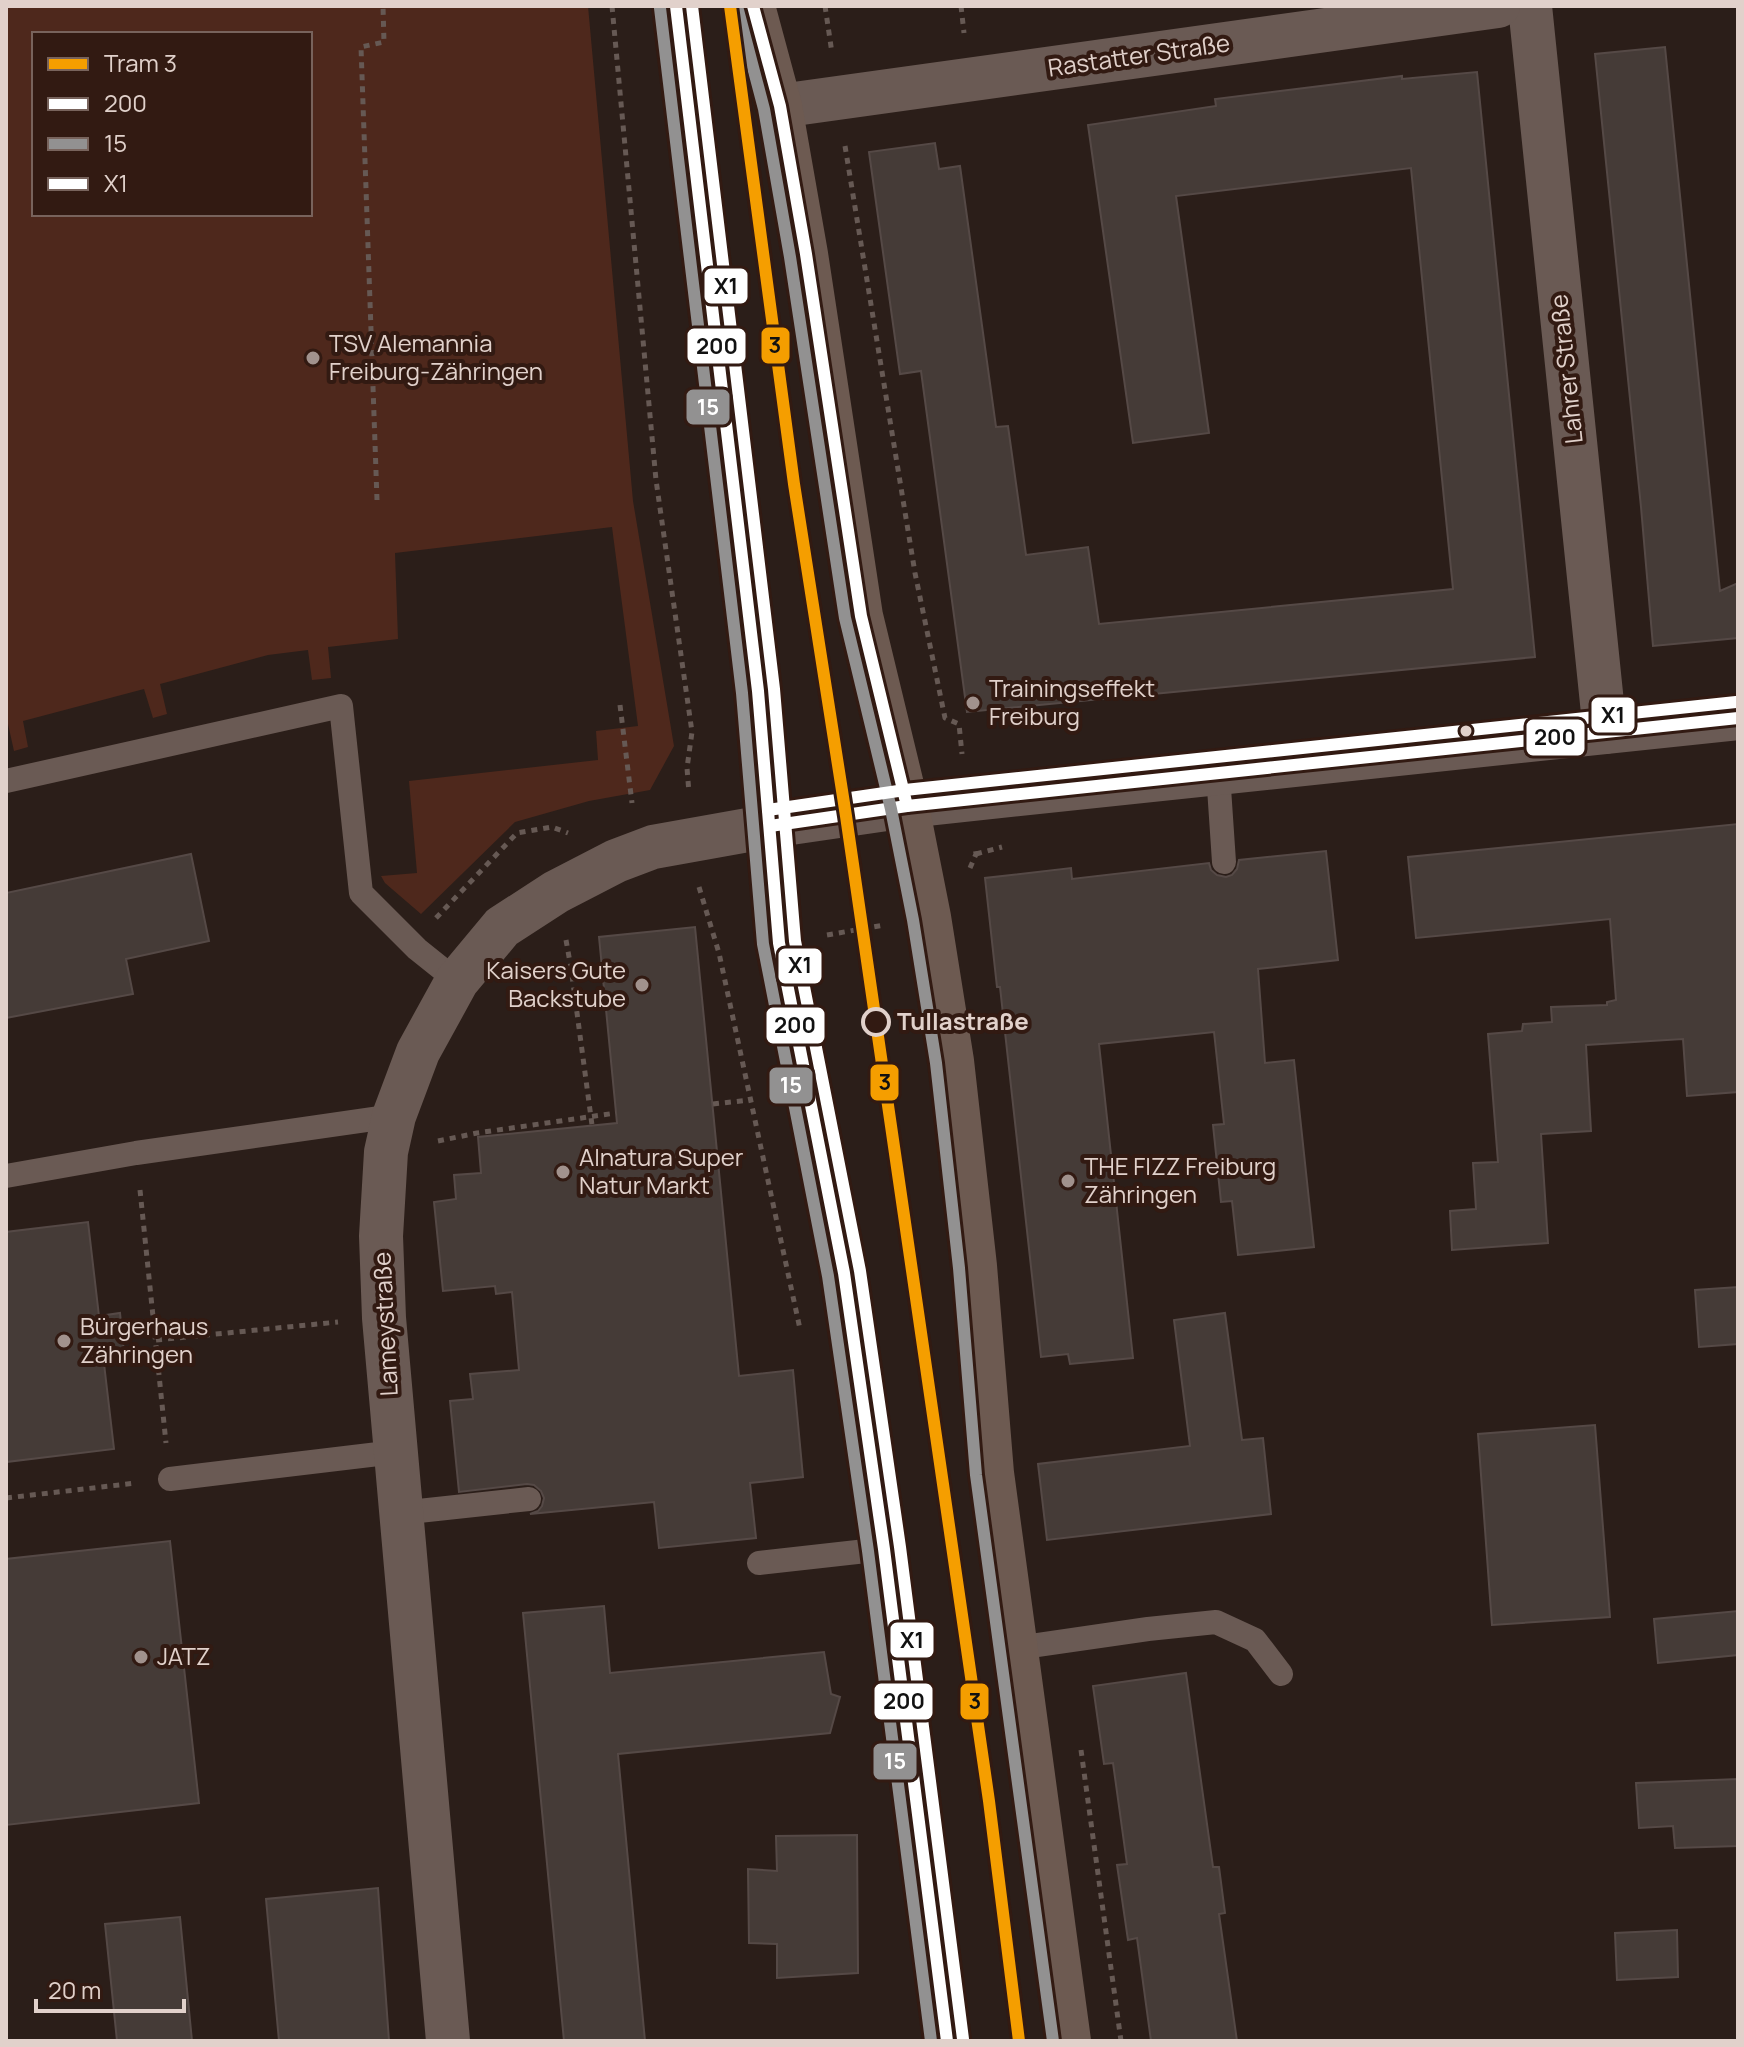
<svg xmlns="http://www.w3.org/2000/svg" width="1744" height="2047" viewBox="0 0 1744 2047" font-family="Manrope,sans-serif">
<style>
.green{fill:#4e281c;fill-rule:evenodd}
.building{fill:#453b37;stroke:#554946;stroke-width:2}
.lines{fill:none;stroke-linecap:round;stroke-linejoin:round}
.path{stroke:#665954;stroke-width:5;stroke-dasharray:6 6;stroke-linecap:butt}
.service{stroke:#6a5a54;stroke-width:24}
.minor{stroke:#6a5a54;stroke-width:44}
.tertiary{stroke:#6a5a54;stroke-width:44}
.primary{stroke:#6d5a51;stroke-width:44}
.bus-1-casing{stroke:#321a12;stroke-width:18}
.bus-2-casing{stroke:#321a12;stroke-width:18}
.bus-3-casing{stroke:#321a12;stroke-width:18}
.bus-1{stroke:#fff;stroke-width:12}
.bus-2{stroke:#929191;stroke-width:12}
.bus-3{stroke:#fff;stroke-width:12}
.tram-1-casing{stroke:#321a12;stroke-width:18}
.tram-1{stroke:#f59e00;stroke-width:12}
.poi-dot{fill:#a1928d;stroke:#321a12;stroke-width:3}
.bus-dot{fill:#e1d1cb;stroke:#321a12;stroke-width:3}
.stop-dot{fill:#321a12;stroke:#e1d1cb;stroke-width:4}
.labels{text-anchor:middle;stroke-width:8;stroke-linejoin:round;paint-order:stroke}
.street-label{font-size:24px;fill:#e1d1cb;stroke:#321a12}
.poi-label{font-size:24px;fill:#e1d1cb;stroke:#321a12;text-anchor:start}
.stop-label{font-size:24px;font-weight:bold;fill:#e1d1cb;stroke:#321a12;text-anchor:start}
.line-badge{stroke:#321a12;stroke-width:3}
.badge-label{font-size:22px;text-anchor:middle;font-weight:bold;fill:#fff}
.pale-badge-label{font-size:22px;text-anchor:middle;font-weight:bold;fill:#111}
</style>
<rect width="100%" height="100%" fill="#2b1e19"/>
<path class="green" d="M 6,6 L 588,6 L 633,501 L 674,746 L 650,790 L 589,801 L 515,822 L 421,914 L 385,883 L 381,876 L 417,873 L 409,781 L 598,760 L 596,731 L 638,726 L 612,527 L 395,553 L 398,639 L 328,647 L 331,678 L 312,680 L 308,650 L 268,655 L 160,684 L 167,714 L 153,718 L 144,689 L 23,721 L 28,747 L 14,751 L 8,724 L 6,724 ZM 34,34 L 310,34 L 310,214 L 34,214 Z"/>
<g class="building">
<polygon points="1665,47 1720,591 1738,583 1738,638 1653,646 1641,507 1595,54"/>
<polygon points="1477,72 1535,657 967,712 921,371 900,374 869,152 935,143 939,169 960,166 996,427 1008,426 1026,555 1088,547 1099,624 1453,589 1411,168 1176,196 1209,433 1133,443 1088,125 1216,106 1215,99 1402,76 1402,79"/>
<polygon points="1738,824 1738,1092 1687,1096 1683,1039 1586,1045 1591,1131 1541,1134 1548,1243 1452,1250 1450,1211 1476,1209 1473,1163 1498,1162 1488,1034 1522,1031 1523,1024 1552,1022 1551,1007 1607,1005 1607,1002 1616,1000 1610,919 1416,938 1408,857"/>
<polygon points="1326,851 1338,960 1258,969 1265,1063 1294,1060 1314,1247 1238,1255 1232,1201 1221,1202 1213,1125 1224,1124 1214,1032 1099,1044 1133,1358 1070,1364 1068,1354 1041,1357 1000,987 997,987 985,878 1071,868 1072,879 1209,863 1211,870 1217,875 1226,877 1232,875 1237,869 1239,860"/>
<polygon points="191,854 209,941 126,959 133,994 6,1018 6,893"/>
<polygon points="695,927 739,1376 793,1370 803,1477 750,1483 756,1538 659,1548 654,1502 530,1514 538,1511 542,1506 544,1498 541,1491 534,1485 527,1484 459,1492 450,1401 473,1399 470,1374 519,1370 512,1292 496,1294 495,1286 443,1291 434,1202 456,1199 454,1175 481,1173 478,1137 617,1123 599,937"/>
<polygon points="88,1222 99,1316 120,1313 124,1353 103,1355 114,1449 6,1462 6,1232"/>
<polygon points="1738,1287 1738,1344 1699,1347 1695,1290"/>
<polygon points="1225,1313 1242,1440 1263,1438 1271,1514 1047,1540 1038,1464 1190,1446 1174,1320"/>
<polygon points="1595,1425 1610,1617 1492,1625 1478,1434"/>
<polygon points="170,1541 199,1803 6,1825 6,1559"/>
<polygon points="604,1606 610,1673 824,1652 831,1694 840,1697 830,1733 618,1754 645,2041 564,2041 523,1613"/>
<polygon points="1738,1611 1738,1655 1658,1663 1654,1619"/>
<polygon points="1186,1673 1213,1867 1219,1867 1225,1913 1219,1914 1237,2041 1151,2041 1137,1938 1128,1940 1117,1865 1127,1864 1113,1763 1104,1764 1093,1686"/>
<polygon points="1738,1779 1738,1846 1675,1848 1673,1826 1639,1828 1636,1783"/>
<polygon points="857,1835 858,1973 777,1978 777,1944 749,1943 748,1869 777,1871 776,1836"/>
<polygon points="378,1888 389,2041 279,2041 266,1899"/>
<polygon points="180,1917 192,2041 117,2041 105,1924"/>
<polygon points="1677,1930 1678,1977 1617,1980 1615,1933"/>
</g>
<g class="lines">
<g class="path">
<polyline points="612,6 656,480 692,732 687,768 689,793"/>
<polyline points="825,6 832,53"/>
<polyline points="961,6 964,33"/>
<polyline points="845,146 915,573 945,718 959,724 962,754"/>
<polyline points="377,500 361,47 384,42 383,6"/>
<polyline points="620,705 632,803"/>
<polyline points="976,854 1002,847"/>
<polyline points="970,868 976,854 975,847"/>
<polyline points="699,887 719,953 800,1329"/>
<polyline points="436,918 517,833 552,827 568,833"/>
<polyline points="827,935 884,925"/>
<polyline points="566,940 571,968 592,1125"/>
<polyline points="713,1104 750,1100"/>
<polyline points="438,1141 477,1133 616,1113"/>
<polyline points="140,1190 166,1443"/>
<polyline points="122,1330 154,1326"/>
<polyline points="156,1340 338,1322"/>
<polyline points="6,1498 136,1483"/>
<polyline points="1081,1750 1121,2041"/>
</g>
<g class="service">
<polyline points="1218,773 1224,862"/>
<polyline points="6,781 341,706 361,893 417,949 457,981"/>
<polyline points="6,1176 136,1153 394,1116"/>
<polyline points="170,1479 395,1452"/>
<polyline points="400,1513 529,1499"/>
<polyline points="759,1563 884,1549"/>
<polyline points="1016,1648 1148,1629 1216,1622 1255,1640 1281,1674"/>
</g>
<g class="minor">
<polyline points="1530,6 1605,732"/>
<polyline points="780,106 1498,6"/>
<polyline points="448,2041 384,1318 381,1236 386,1152 394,1116 418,1052 457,981 502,927 556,892 616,861 653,847 770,826"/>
</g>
<polyline class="tertiary" points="770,826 907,806 1738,718"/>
<g class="primary">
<polyline points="676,6 758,691 779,943 844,1273 884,1549 947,2041"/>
<polyline points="753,6 780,106 806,254 861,616 907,806 929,917 952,1061 975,1266 992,1473 1069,2041"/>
</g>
<defs>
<g id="bus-1">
<polyline points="676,6 758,691 779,943 844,1273 884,1549 947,2041"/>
<polyline points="753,6 780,106 806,254 861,616 907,806"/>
<polyline points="770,826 907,806 1738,718"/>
</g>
<g id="bus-2">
<polyline points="660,8 742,693 763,944 828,1276 868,1551 931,2041"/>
<polyline points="738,10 764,109 790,257 845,618 891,809 913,920 936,1063 959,1268 976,1475 1053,2041"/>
</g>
<g id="bus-3">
<polyline points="692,6 774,689 795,941 860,1271 900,1547 963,2039"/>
<polyline points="768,810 905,790 1736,702"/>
</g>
</defs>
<use href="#bus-1" class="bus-1-casing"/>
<use href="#bus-2" class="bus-2-casing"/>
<use href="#bus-3" class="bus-3-casing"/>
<use href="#bus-1" class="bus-1"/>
<use href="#bus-2" class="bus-2"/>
<use href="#bus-3" class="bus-3"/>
<defs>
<polyline id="tram-1" points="730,6 794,484 846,816 989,1801 1019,2041"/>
</defs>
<use href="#tram-1" class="tram-1-casing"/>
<use href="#tram-1" class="tram-1"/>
</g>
<g class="poi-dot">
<circle cx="313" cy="358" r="8"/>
<circle cx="973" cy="703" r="8"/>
<circle cx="642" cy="985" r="8"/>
<circle cx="563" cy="1172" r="8"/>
<circle cx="1068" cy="1181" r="8"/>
<circle cx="64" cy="1341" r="8"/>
<circle cx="141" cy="1657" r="8"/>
</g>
<circle class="bus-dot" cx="1466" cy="731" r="7"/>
<circle class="stop-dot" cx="876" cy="1022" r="13"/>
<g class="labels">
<g class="street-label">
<text transform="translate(1139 56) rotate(-8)" y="8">Rastatter Straße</text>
<text transform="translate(1567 369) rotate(-96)" y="8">Lahrer Straße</text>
<text transform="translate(386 1324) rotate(-93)" y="8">Lameystraße</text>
</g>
<g class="poi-label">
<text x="329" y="352">TSV Alemannia<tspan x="329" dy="28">Freiburg-Zähringen</tspan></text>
<text x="989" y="697">Trainingseffekt<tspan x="989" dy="28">Freiburg</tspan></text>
<text x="626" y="979" text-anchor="end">Kaisers Gute<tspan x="626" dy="28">Backstube</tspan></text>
<text x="579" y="1166">Alnatura Super<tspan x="579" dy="28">Natur Markt</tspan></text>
<text x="1084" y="1175">THE FIZZ Freiburg<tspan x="1084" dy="28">Zähringen</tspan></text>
<text x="80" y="1335">Bürgerhaus<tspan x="80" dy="28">Zähringen</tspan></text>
<text x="157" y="1665">JATZ</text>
</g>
<g class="stop-label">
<text x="897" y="1030">Tullastraße</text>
</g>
</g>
<g class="line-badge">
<rect x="703" y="267" width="46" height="38" rx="8" fill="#fff"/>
<rect x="760" y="326" width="31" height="39" rx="8" fill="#f59e00"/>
<rect x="686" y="327" width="61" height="38" rx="8" fill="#fff"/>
<rect x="685" y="388" width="46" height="38" rx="8" fill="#929191"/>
<rect x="1590" y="696" width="46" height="38" rx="8" fill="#fff"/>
<rect x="1525" y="718" width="61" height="39" rx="8" fill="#fff"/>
<rect x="777" y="947" width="46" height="38" rx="8" fill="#fff"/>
<rect x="765" y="1006" width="61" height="39" rx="8" fill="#fff"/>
<rect x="869" y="1063" width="31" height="39" rx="8" fill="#f59e00"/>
<rect x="768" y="1066" width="46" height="39" rx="8" fill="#929191"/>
<rect x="889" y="1621" width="46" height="38" rx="8" fill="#fff"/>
<rect x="959" y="1682" width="31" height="39" rx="8" fill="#f59e00"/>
<rect x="873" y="1682" width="61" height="39" rx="8" fill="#fff"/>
<rect x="872" y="1742" width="46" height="39" rx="8" fill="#929191"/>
</g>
<g class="badge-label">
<text x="708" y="415">15</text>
<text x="791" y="1093">15</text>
<text x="895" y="1769">15</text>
</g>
<g class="pale-badge-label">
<text x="726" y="294">X1</text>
<text x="775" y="353">3</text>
<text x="717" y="354">200</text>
<text x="1613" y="723">X1</text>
<text x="1555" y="745">200</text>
<text x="800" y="973">X1</text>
<text x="795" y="1033">200</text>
<text x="885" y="1090">3</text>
<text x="912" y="1648">X1</text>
<text x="975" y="1709">3</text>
<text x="904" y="1709">200</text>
</g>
<rect width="1744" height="2047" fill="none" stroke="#e1d1cb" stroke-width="16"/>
<rect x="32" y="32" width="280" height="184" fill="#321a12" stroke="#78635c" stroke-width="2"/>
<rect x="48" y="58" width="40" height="12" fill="#f59e00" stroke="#78635c" stroke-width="2"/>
<text x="104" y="72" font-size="24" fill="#e1d1cb">Tram 3</text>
<rect x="48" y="98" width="40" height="12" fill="#ffffff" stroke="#78635c" stroke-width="2"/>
<text x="104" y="112" font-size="24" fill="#e1d1cb">200</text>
<rect x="48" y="138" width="40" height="12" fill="#929191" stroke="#78635c" stroke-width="2"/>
<text x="104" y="152" font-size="24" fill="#e1d1cb">15</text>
<rect x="48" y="178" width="40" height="12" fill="#ffffff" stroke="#78635c" stroke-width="2"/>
<text x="104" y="192" font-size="24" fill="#e1d1cb">X1</text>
<path d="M36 1999v12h148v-12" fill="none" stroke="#e1d1cb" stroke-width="4"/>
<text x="48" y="1999" font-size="24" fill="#e1d1cb" stroke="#321a12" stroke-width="6" paint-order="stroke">20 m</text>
</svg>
